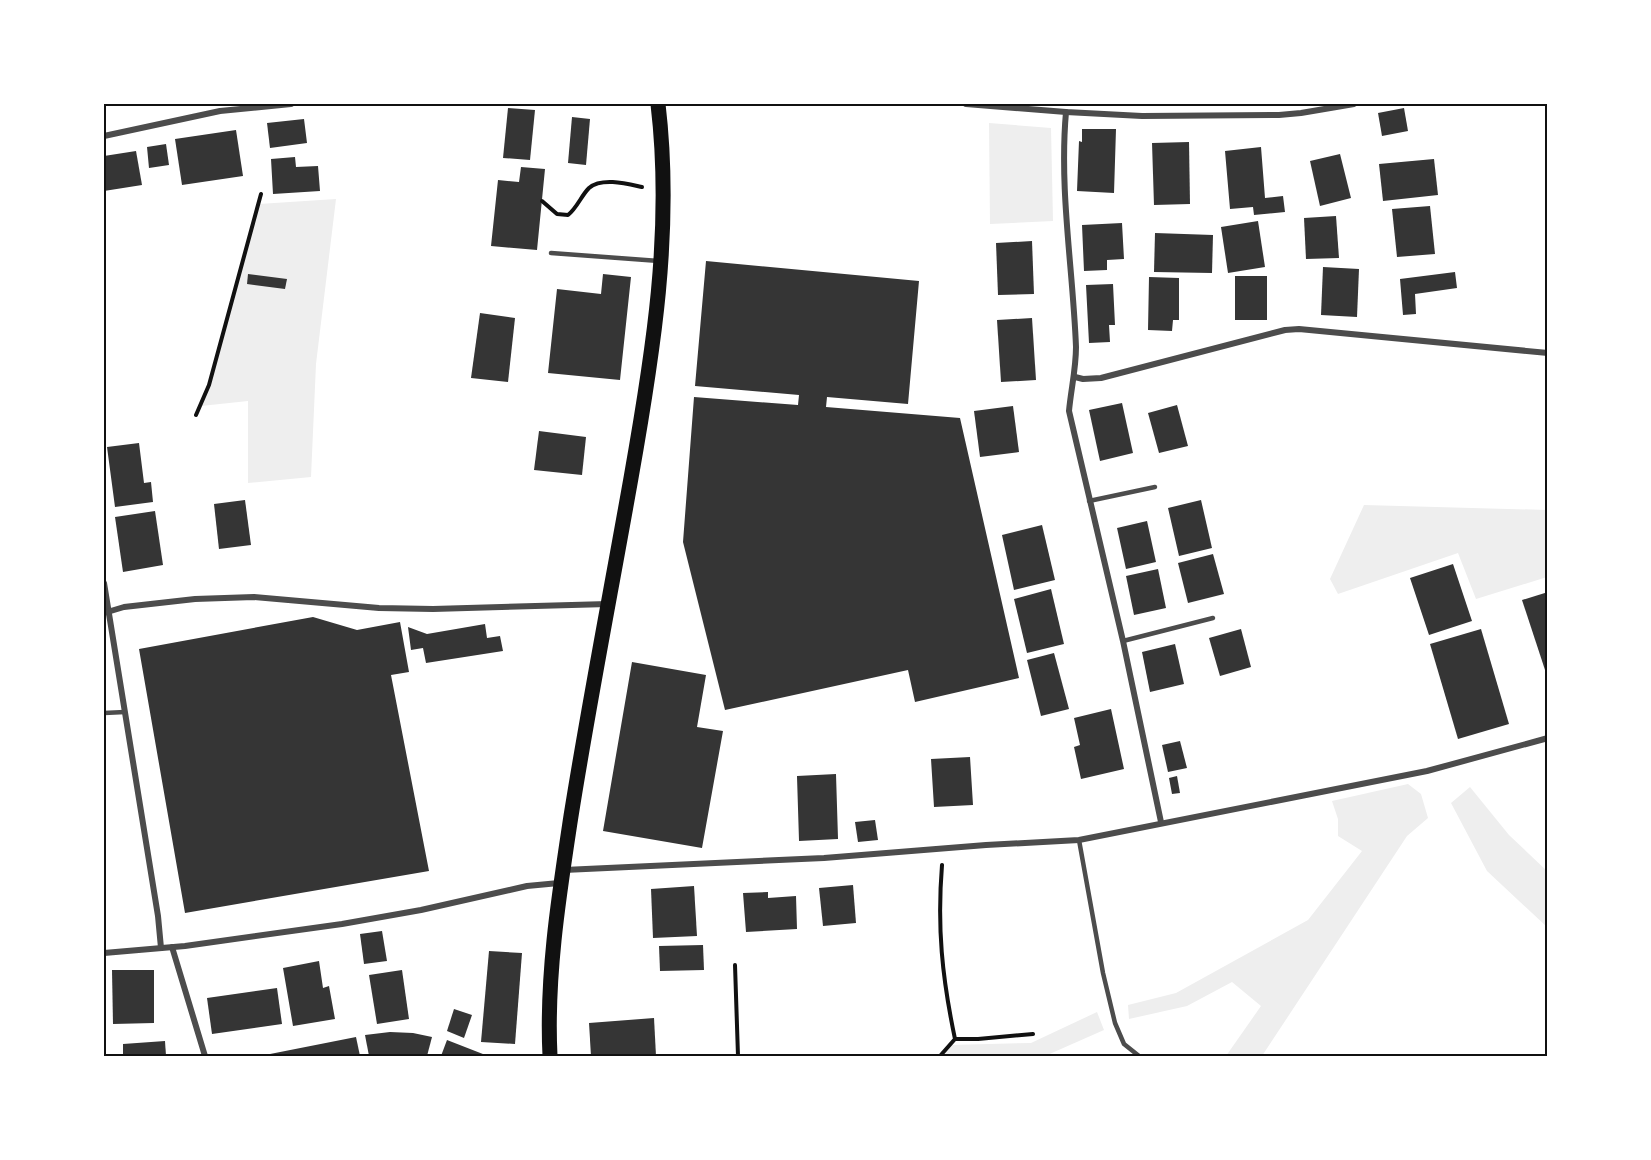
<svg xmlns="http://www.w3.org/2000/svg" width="1651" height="1160" viewBox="0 0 1651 1160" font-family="Karla,sans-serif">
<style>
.green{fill:#eee}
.building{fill:#353535}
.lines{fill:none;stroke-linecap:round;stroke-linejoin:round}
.path{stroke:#111;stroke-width:4}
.service{stroke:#4c4c4c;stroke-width:4.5}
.minor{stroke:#4c4c4c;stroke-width:6}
.primary{stroke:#111;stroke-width:15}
.neatline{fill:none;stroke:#111;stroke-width:2}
</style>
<rect width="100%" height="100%" fill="#fff"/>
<g class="green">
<polygon points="989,123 1051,128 1053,221 990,224"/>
<polygon points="336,199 316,364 311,477 248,483 248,401 201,406 209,385 259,204"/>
<polygon points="1364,505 1547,510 1547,577 1476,599 1458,553 1338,594 1330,579"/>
<polygon points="1408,784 1421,794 1428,818 1407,836 1262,1056 1226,1056 1261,1006 1232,982 1187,1006 1129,1019 1128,1005 1176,993 1308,920 1362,851 1338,836 1338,819 1332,801"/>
<polygon points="1470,787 1509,835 1547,871 1547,927 1487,871 1451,803"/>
<polygon points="1097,1012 1104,1030 1045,1056 940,1056 949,1045 1031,1043"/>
</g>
<g class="building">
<polygon points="508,108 535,110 530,160 503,158"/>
<polygon points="1404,108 1408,131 1382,136 1378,113"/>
<polygon points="572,117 590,119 586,165 568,163"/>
<polygon points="304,119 307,143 270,148 267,123"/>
<polygon points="1082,129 1116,129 1114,193 1077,191 1079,141 1082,142"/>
<polygon points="236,130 243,176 182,185 175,139"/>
<polygon points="1189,142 1190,204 1154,205 1152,143"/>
<polygon points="166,144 169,165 149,168 147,147"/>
<polygon points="1261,147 1265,198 1283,196 1285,212 1254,215 1253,207 1230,209 1225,151"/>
<polygon points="136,151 142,185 104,191 104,156"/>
<polygon points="1340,154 1351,198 1320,206 1310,161"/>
<polygon points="295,157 296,167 318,166 320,191 273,194 271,159"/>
<polygon points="1434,159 1438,195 1383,201 1379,164"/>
<polygon points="521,167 545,169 537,250 491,246 498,180 519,182"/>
<polygon points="1430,206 1435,254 1397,257 1392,209"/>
<polygon points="1336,216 1339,258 1306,259 1304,218"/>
<polygon points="1258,221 1265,267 1228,273 1221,227"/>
<polygon points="1122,223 1124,259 1107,260 1107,270 1084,271 1082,225"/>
<polygon points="1155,233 1213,235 1212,273 1154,272"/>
<polygon points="1032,241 1034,294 998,295 996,243"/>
<polygon points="706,261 919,281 908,404 827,397 826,407 960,418 1019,678 915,702 908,670 725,710 683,542 694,397 798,405 799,395 695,386"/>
<polygon points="1323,267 1359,269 1357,317 1321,315"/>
<polygon points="1455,272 1457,288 1415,294 1416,314 1403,315 1400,279"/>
<polygon points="248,274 287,279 285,289 247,284"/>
<polygon points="603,274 631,277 620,380 548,373 557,289 601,294"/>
<rect x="1235" y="276" width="32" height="44"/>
<polygon points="1149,277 1179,278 1179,320 1173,320 1172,331 1148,330"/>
<polygon points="1113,284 1115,325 1109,325 1110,342 1089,343 1086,285"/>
<polygon points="480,313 515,318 508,382 471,378"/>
<polygon points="1032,318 1036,380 1001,382 997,320"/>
<polygon points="1122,403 1133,453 1100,461 1089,410"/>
<polygon points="1177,405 1188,446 1159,453 1148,413"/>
<polygon points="1013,406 1019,452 980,457 974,411"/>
<polygon points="539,431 586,437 582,475 534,470"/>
<polygon points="139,443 144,483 151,482 153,502 115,507 107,447"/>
<polygon points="245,500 251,545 219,549 214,504"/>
<polygon points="1201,500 1212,548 1179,556 1168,508"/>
<polygon points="155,511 163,565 123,572 115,517"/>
<polygon points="1147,521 1156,562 1126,569 1117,528"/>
<polygon points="1042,525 1055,580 1014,590 1002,535"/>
<polygon points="1213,554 1224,594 1188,603 1178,563"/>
<polygon points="1453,564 1472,621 1429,635 1410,578"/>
<polygon points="1158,569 1166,608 1134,615 1126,576"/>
<polygon points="1051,589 1064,644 1027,653 1014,599"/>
<polygon points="1548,592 1548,676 1547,676 1522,600"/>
<polygon points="313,617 357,630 400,622 409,672 391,675 429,871 185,913 139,649"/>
<polygon points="485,624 487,638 500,636 503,651 426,663 423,648 411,650 408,627 427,634"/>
<polygon points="1241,629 1251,667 1220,676 1209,638"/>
<polygon points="1481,629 1509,724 1458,739 1430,644"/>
<polygon points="1175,644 1184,684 1150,692 1142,652"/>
<polygon points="1054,653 1069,709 1041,716 1027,660"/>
<polygon points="632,662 706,675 697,727 723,731 702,848 603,831"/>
<polygon points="1111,709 1124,769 1081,779 1074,747 1080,745 1074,718"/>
<polygon points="1180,741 1187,768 1168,772 1162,745"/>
<polygon points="970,757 973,805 934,807 931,759"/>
<polygon points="836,774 838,839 799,841 797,776"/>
<polygon points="1177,776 1180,793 1172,794 1169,778"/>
<polygon points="875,820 878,840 858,842 855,822"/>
<polygon points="853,885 856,923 823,926 819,888"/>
<polygon points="694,886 697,936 653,938 651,889"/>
<polygon points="768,892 768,898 796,896 797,929 746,932 743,893"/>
<polygon points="382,931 387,961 364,964 360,934"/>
<polygon points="703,945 704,970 660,971 659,946"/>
<polygon points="489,951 522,953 515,1044 481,1042"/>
<polygon points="319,961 323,988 329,986 335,1019 293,1026 283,968"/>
<polygon points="112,970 154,970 154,1023 113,1024"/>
<polygon points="402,970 409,1019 377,1024 369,975"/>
<polygon points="277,988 282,1024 212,1034 207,998"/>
<polygon points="454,1009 472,1015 464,1038 447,1031"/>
<polygon points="654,1018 656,1056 591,1056 589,1023"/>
<polygon points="390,1032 413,1033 432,1037 427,1056 369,1056 365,1035"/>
<polygon points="356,1037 360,1056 266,1056 265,1055"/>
<polygon points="447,1040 488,1056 441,1056"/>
<polygon points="165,1041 166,1056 123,1056 123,1044"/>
</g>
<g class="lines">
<g class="path">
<path d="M 542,201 L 557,214 L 568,215 C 577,208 581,196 589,188 C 602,177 628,184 642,187"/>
<polyline points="196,415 209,385 261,194"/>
<polyline points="735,965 738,1056"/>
<polyline points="955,1039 978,1039 1033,1034"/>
<path d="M 940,1056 L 955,1039 C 942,977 937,927 942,865"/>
</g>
<g class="service">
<polyline points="551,253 659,261"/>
<polyline points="1089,501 1155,487"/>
<polyline points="1123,641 1213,618"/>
<polyline points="104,713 125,712"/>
<polyline points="1079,840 1103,973 1115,1023 1124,1044 1139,1056"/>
</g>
<g class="minor">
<polyline points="966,104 1066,112 1142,116 1279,115 1301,113 1354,104"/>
<path d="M 1066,112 C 1059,191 1073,268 1076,347 C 1076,369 1071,389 1069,411 L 1123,641 L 1161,822"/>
<polyline points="104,136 220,111 291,104"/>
<polyline points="1075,377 1083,379 1101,378 1285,330 1299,329 1548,353"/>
<polyline points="104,583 158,916 161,948"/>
<polyline points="104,613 124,607 195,599 254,597 379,608 433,609 608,604"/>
<polyline points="564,870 824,858 986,845 1079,840 1427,771 1548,738"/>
<polyline points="172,947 205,1056"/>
<polyline points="104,953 185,946 342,924 421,910 527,886 559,883"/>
</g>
<path class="primary" d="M 550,1056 C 546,976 559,895 571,816 C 589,703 611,591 631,478 C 653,354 673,230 658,104"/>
</g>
<rect width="1651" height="1160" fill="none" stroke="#ffffff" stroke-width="210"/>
<rect x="105" y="105" width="1441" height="950" class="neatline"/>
</svg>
